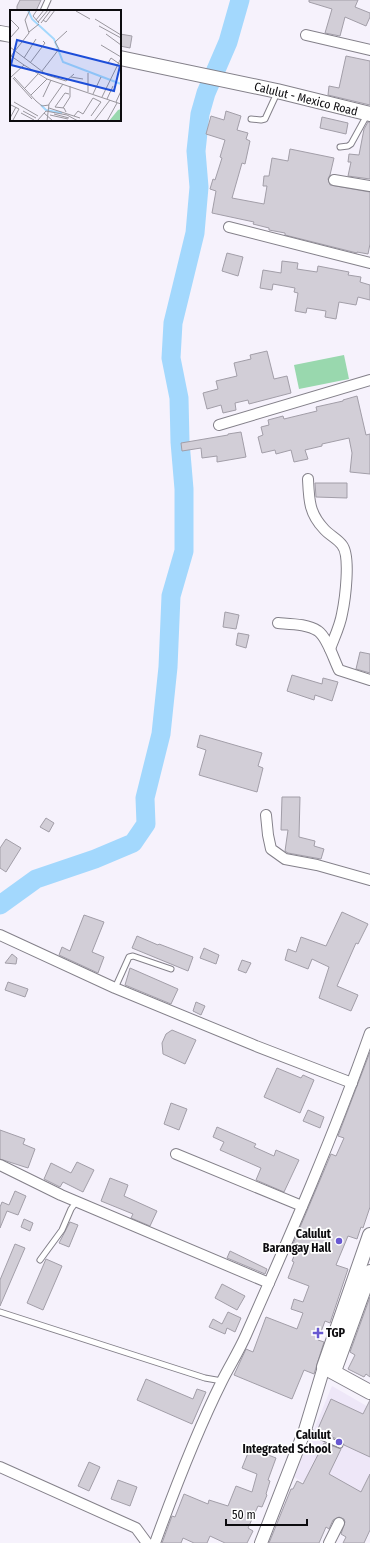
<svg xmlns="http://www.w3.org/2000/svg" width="370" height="1543" viewBox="0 0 370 1543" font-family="'Fira Sans Condensed',sans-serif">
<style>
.built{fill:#eee7f8}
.green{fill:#99d8ae}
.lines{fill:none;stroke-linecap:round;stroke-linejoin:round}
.river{stroke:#a3d8fd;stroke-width:19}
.building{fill:#d2ced7;stroke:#a29ea8}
.service-casing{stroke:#84818a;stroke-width:7}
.minor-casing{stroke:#84818a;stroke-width:12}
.tertiary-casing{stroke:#84818a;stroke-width:14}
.secondary-casing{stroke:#84818a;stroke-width:16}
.service{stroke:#fff;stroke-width:5}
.minor{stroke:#fff;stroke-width:10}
.tertiary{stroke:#fff;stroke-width:12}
.secondary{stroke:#fff;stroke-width:14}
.poi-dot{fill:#6858d1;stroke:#fff;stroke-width:1.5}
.labels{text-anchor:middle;stroke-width:3.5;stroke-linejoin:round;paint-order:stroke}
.street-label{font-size:12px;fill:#0d0c0f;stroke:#fff}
.poi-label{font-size:12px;font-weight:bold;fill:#0d0c0f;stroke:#fff;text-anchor:end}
.inset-river{fill:none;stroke:#a3d8fd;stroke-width:2}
.inset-road{fill:none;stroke:#99969d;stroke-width:1}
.view{fill:#1d4ed8;fill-opacity:0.15;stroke:#1d4ed8;stroke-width:2}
.inset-edge{fill:none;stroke:#0d0c0f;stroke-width:2}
</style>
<rect width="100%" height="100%" fill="#f6f2fc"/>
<polygon class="built" points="332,1386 370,1408 370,1520 294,1477"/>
<polygon class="green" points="344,355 349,379 299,389 294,365"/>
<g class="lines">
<polyline class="river" points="0,905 36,879 95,859 133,843 146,824 145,798 161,734 168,667 171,596 184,551 184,489 180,442 179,398 171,358 173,323 195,233 199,187 196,151 200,114 206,93 228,42 240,0"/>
</g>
<g class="building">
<polygon points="20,0 41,0 36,11 17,11 17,6"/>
<polygon points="309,0 358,0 355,7 370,13 370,17 366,26 345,17 340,36 325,33 332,9 309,2"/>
<polygon points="120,34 132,36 130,48 120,46"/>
<polygon points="346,56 370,61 370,105 328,95 329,86 339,88"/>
<polygon points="226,111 241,116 237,130 248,133 246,139 250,141 245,164 242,163 232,198 264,204 267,186 263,186 264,176 269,176 272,158 288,161 290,149 334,158 330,175 328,179 330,185 370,192 370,244 368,254 357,252 357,253 285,235 285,233 269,230 269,228 253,224 254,222 212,213 216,191 210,189 213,179 215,180 222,158 220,157 225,140 206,134 211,116 224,120"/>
<polygon points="322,117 348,123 346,134 320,128"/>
<polygon points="368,122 370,122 370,179 348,176 351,162 348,162 349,154 359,155 364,129"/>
<polygon points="227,253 243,257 238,276 222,271"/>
<polygon points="282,261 298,263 297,269 317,272 318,266 349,272 348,275 361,277 360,282 370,285 370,300 358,297 356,305 339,302 336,319 325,317 326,311 307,308 306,313 295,311 298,293 294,292 295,288 273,284 272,290 260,288 263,270 281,273"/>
<polygon points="267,351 274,379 287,376 291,393 249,404 248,400 235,403 236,410 223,413 221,405 207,409 203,393 218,389 216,381 237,376 234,363 251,359 250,355"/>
<polygon points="357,396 366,435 370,434 370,474 350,472 352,453 349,438 322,444 322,446 305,450 308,459 294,462 291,450 276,454 275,450 262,453 258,437 263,435 261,427 269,425 268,420 283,416 284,419 317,411 316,407 343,401 343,400"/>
<polygon points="241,432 246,457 217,462 217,456 202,458 201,448 182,451 181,443 228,435 228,434"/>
<polygon points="315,483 347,483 347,498 316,497"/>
<polygon points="225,612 239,615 236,629 223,627"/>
<polygon points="238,633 249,635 246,648 236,645"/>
<polygon points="360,652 370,654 370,673 356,669"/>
<polygon points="292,675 322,684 323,678 338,682 332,701 315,695 314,700 287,691"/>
<polygon points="200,735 262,753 258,766 263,768 257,792 199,775 206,750 197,747"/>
<polygon points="282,797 300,797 299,837 315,841 314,846 324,849 321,859 288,853 285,851 288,830 281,830"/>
<polygon points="46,818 54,823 49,832 40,827"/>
<polygon points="6,839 21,848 6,872 0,868 0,848"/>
<polygon points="342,912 368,924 358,944 356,943 337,986 358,995 351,1011 319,998 329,967 312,959 308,969 285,960 288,949 296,952 301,937 326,946"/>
<polygon points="84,915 104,922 92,952 104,957 98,973 59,955 62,947 70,951"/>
<polygon points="137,936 158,945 159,944 193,957 188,971 132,948"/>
<polygon points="204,948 219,955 216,964 200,958"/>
<polygon points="12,954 17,958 16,964 5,963"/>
<polygon points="242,960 251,963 246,973 238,970"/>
<polygon points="130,968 178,989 171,1004 125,985"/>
<polygon points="8,982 28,989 25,997 5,990"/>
<polygon points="196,1002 205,1006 201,1015 193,1011"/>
<polygon points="172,1030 196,1040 185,1064 163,1054 162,1043 166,1034"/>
<polygon points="370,1052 370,1207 363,1228 361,1227 357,1239 348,1236 336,1265 348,1269 330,1323 325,1321 318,1340 324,1342 314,1374 304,1370 292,1399 234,1375 246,1349 253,1352 266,1317 297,1329 303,1313 291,1309 294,1299 303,1302 309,1286 288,1278 294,1262 292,1261 298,1246 293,1244 331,1154 336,1156 344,1138 338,1136"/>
<polygon points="277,1068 301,1078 303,1075 314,1080 300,1113 264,1097"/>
<polygon points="171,1103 187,1109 179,1130 164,1124"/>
<polygon points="308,1110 324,1117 320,1128 303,1121"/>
<polygon points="217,1127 256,1144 254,1147 274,1156 276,1150 299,1160 284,1192 256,1180 261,1168 220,1150 224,1142 213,1137"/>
<polygon points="0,1130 25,1139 23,1144 35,1149 28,1168 0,1159"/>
<polygon points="77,1162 94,1170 83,1192 63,1182 60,1187 44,1179 51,1163 71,1173"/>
<polygon points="110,1178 128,1185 124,1196 157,1211 150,1226 131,1218 133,1214 101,1201"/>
<polygon points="15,1191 26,1196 18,1215 7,1211 0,1228 0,1207 2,1202 9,1205"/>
<polygon points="24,1219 33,1223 30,1231 21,1227"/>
<polygon points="70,1222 78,1225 69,1247 59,1243"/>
<polygon points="15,1244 25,1248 0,1306 0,1280"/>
<polygon points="230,1251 267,1269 265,1274 227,1258"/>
<polygon points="46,1259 62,1266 43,1310 27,1303"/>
<polygon points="222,1284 245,1296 237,1310 215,1298"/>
<polygon points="370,1297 370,1377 366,1374 364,1377 348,1369 355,1355 350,1352"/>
<polygon points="228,1312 241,1318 235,1332 227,1328 225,1334 209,1327 213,1319 222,1324"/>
<polygon points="146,1379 193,1399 197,1389 206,1392 192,1424 137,1400"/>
<polygon points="331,1399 363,1414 370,1400 370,1457 344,1445 342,1441 317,1431"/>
<polygon points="324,1443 341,1449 329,1474 361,1492 370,1474 370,1530 364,1543 343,1543 346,1537 341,1534 345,1522 344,1519 339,1517 333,1520 329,1529 326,1527 319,1543 269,1543 291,1489 293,1489 297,1481 303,1484"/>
<polygon points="250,1448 276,1458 268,1480 270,1481 266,1494 267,1495 262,1507 258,1506 248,1528 253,1531 247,1543 225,1543 210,1536 207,1543 194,1543 183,1538 181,1543 162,1543 172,1516 175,1517 184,1494 208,1504 209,1500 228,1506 236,1486 252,1492 257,1474 242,1468"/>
<polygon points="89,1462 100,1467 89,1491 78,1486"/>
<polygon points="118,1480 137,1487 130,1506 111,1499"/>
</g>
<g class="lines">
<defs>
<g id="service">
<polyline points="43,11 48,0"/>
<polyline points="251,119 261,120 265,119 277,93"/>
<polyline points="340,147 348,146 351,144 367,115"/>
<polyline points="115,988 129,957 133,956 171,969"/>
<polyline points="40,1260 62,1230 71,1209 77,1201"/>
<polyline points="0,1312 205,1378 222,1381"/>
<polyline points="305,1430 340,1445"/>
</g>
<g id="minor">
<polyline points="306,35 370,50"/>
<polyline points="334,180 370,186"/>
<polyline points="229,227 370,263"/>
<polyline points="219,425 370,380"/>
<path d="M 308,479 C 309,500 309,513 324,529 C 329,535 338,539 342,545 C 351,556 345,600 342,614 C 340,626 334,638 330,649"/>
<path d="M 278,623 C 291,624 308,624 318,631 C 327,637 334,660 339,670 L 370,680"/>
<polyline points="266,815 268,835 271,849 285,859 317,865 370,880"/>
<polyline points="0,935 115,988 256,1046 352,1083"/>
<polyline points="176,1154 302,1206"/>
<polyline points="0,1165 61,1195 269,1283"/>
<polyline points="0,1467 136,1528 147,1543"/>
<path d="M 155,1543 C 175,1488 196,1433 222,1381 C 230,1365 239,1351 246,1335 C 290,1236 334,1135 370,1033"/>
<polyline points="329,1543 339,1523"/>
</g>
<polyline id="tertiary" points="261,1543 305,1430 324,1367"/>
<g id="secondary">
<polyline points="0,33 11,35"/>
<polyline points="120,58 277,91 370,114"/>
<polyline points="370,1235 324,1367 370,1392"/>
<polyline points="334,1371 370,1272"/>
</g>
</defs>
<use href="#service" class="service-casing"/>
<use href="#minor" class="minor-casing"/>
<use href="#tertiary" class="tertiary-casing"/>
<use href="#secondary" class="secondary-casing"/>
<use href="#service" class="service"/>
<use href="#minor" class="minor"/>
<use href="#tertiary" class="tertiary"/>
<use href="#secondary" class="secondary"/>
</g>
<g class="poi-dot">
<circle cx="339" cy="1241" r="4"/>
<path d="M316 1327h4v4h4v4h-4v4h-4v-4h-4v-4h4z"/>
<circle cx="339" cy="1442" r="4"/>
</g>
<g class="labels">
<g class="street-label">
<text transform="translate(306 99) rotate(14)" y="4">Calulut - Mexico Road</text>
</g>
<g class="poi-label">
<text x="331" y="1238">Calulut<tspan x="331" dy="14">Barangay Hall</tspan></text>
<text x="326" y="1337" text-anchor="start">TGP</text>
<text x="331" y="1439">Calulut<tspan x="331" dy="14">Integrated School</tspan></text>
</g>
</g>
<g transform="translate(10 10)">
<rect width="111" height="111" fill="#f6f2fc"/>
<path d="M 111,99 L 110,111 L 99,111 L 108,100 Z" fill="#99d8ae"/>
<path class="inset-river" d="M 18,0 L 22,9 L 44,29 L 53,52 L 111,74M 31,95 L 36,100 L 52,103"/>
<path class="inset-road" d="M 27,0 L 23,6 L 29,13M 66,1 L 80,9M 0,9 L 9,18 L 0,28M 85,9 L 111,25M 26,10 L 34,0M 33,10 L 36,12 L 45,0M 28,12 L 38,0M 31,13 L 41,0M 89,16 L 111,28M 19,22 L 29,14M 96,24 L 111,35M 91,35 L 111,47M 0,37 L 37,65 L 56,71 L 64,64M 1,46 L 19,23 L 15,10 L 20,0M 1,46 L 14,55M 14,48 L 26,29M 20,53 L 35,33 L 33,31M 98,53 L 101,48 L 111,55M 32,61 L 49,39 L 45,32 L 57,21M 4,67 L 26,91 L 32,96 L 39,95M 61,67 L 73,69M 0,68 L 14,55 L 37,69 L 111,94M 3,68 L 22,89M 15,78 L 28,64M 78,82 L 78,63M 83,84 L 91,67M 21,85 L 37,69M 33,87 L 41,70M 92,87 L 111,48M 97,89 L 103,76M 4,92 L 28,106M 106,92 L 111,81M 1,95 L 9,99 L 3,110M 45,97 L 55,83 L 59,84M 45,97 L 54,98 L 56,102M 39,98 L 70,108M 53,98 L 60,87 L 60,76M 13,101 L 26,108M 11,103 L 24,110M 34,103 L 43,111M 44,104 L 59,108M 73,104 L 83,88M 40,105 L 58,109M 64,106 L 68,101 L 73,104M 81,106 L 91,92 L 83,88M 0,108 L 6,97M 27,111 L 36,101 L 57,105 L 68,111M 37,111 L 39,94 L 53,74M 84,111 L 100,90M 97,111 L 107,93"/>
<path class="view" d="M 7,30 L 110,56 L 104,81 L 1,55 Z"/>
<rect width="111" height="111" class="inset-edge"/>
</g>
<path d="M226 1519v6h81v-6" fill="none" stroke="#0d0c0f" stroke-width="2"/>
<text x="232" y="1519" font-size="12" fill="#0d0c0f" stroke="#ffffff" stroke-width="3" paint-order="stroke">50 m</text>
</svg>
